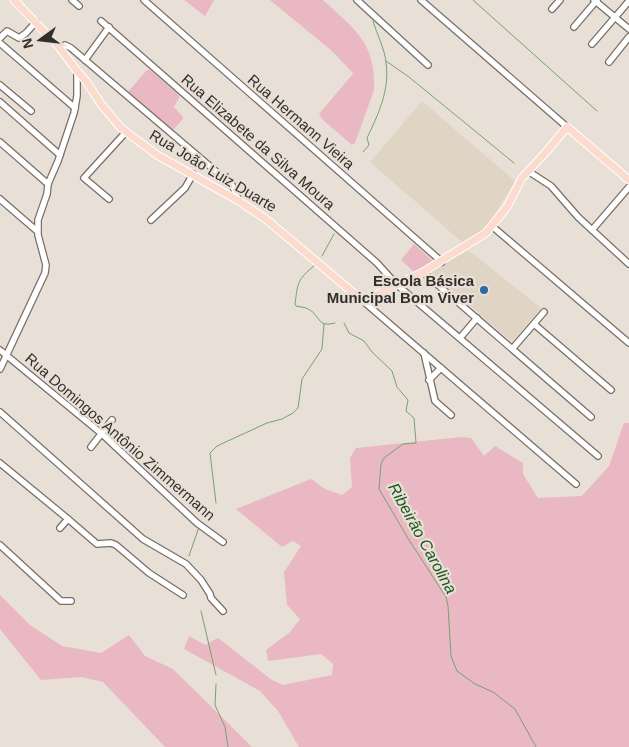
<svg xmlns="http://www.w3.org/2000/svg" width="629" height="747" viewBox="0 0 629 747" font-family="Helvetica,sans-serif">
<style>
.built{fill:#e0d4c4}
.green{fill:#e9b8c2}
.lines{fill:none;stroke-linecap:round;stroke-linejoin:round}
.stream{stroke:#76a174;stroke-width:1}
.minor-casing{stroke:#777068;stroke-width:8}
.major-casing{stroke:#fff;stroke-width:9}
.minor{stroke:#fff;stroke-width:5.5}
.major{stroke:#fcdace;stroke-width:7}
.poi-dot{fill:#2a6ba1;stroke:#e8e0d6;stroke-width:2}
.labels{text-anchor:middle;stroke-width:4.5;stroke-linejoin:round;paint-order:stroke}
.street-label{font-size:15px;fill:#322f2b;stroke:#e8e0d6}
.poi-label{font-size:15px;font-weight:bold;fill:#322f2b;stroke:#e8e0d6;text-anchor:end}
.water-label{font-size:16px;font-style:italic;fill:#1a571c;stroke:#e8e0d6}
</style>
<rect width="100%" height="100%" fill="#e8e0d6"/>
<g class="built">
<polygon points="422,101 515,181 487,227 463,243 370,162"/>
<polygon points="468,250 541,308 512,342 430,271"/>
</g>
<g class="green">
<polygon points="184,0 214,0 205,16"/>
<path d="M 270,0 L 323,0 C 354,29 376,42 374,90 L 355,143 L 352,145 L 322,119 L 319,114 L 352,75 L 353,73 L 332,51 Z"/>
<polygon points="147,70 150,70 180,96 174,107 183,117 183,119 173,130 170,130 128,95 128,92"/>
<polygon points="414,244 433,261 414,272 401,260"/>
<polygon points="624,423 629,423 629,747 299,747 278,711 260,691 184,649 189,636 205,645 218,638 272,680 283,685 332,675 333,664 321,654 268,661 266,650 289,633 300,619 287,605 284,572 301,546 293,541 282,547 236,509 311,479 325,489 342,495 352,487 350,458 356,448 461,437 471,438 484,456 495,446 523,463 523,474 538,498 582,496 609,466"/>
<polygon points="0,595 30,625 62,646 101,653 129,635 145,656 173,669 252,747 165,747 103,682 81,677 41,680 0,629"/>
</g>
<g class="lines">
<g class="stream">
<polyline points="473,0 597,111"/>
<polyline points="386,61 409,77 514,163"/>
<path d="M 363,152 L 369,145 L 367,138 C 378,115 390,90 386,63 C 385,49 377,35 373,21"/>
<polyline points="322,256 334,234"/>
<path d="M 315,265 C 297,280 298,282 295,304 L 296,306 C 300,307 305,307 308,309 C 321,315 316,328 335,323"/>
<polyline points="344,323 349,333 364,341 372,352 392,371 397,387 408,400 406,411 414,418 416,443 403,444 384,458 381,464 379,489 409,540 446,597 448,606 451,656 457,671 475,684 493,692 515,709 536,747"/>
<polyline points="216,503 210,453 217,446 267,423 282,419 293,413 298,408 302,379 322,349 324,324"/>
<polyline points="189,556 199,527"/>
<polyline points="201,611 216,675"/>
<polyline points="216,684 215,705 225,727 228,747"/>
</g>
<defs>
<g id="minor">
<polyline points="72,0 79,6"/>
<polyline points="144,0 442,262"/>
<polyline points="357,0 428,65"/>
<polyline points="421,0 567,127"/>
<polyline points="594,0 629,29"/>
<polyline points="552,9 560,0"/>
<polyline points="101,21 377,263 396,284 598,456"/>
<polyline points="574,27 597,0"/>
<polyline points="0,38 7,31 19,38 26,33 36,22"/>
<polyline points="0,43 75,108"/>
<polyline points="592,44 629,1"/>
<polyline points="59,47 65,45 71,48 232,185 239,201"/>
<polyline points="85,60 109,27"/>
<polyline points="609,62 629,37"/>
<polyline points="0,85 31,111"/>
<polyline points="0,102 60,155"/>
<polyline points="0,142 48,184"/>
<polyline points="528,171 551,186 578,217 629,264"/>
<polyline points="0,199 37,231"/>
<polyline points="109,199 84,178 126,132"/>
<polyline points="151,220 185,188 193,174"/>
<polyline points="493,227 629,343"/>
<polyline points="592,230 629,187"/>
<polyline points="423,272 591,417"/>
<polyline points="363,301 576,484"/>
<polyline points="534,324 611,390"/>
<polyline points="460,338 477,318"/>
<polyline points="513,348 544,312"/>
<polyline points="0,350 102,434 197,523 223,542"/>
<polyline points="424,353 435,401 451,415"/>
<polyline points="0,369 45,273 46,265 38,235 38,220 47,194 48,184 58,161 74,113 77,96 77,71"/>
<polyline points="429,380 441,368"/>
<polyline points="0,412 143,539 186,564 201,580 210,594 211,598 223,611"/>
<polyline points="91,447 112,420"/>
<polyline points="0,463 68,519 97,544 111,543 116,545 149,573 183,595"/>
<polyline points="60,528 68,519"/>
<polyline points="0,545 61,601 71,601"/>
</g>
<polyline id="major" points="14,0 59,47 77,71 86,81 101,104 121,128 157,155 239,201 267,220 363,301 423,272 486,233 507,207 522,178 546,152 567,127 629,180"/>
</defs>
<use href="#minor" class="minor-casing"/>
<use href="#major" class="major-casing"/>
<use href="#minor" class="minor"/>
<use href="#major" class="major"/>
</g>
<circle class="poi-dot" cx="484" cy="290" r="5"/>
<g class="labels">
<g class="street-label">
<text transform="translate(301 122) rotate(41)" y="5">Rua Hermann Vieira</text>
<text transform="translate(258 142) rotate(41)" y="5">Rua Elizabete da Silva Moura</text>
<text transform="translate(213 171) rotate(31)" y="5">Rua João Luiz Duarte</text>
<text transform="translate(120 437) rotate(41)" y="5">Rua Domingos Antônio Zimmermann</text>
</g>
<g class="poi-label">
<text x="474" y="286">Escola Básica<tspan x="474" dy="17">Municipal Bom Viver</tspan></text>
</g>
<g class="water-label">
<text transform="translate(423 538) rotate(61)" y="6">Ribeirão Carolina</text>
</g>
</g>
<g transform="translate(40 40) rotate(255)" stroke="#e8e0d6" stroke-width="4" paint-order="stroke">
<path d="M0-4L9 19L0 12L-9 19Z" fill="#322f2b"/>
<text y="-8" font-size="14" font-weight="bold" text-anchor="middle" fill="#322f2b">N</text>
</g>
</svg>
